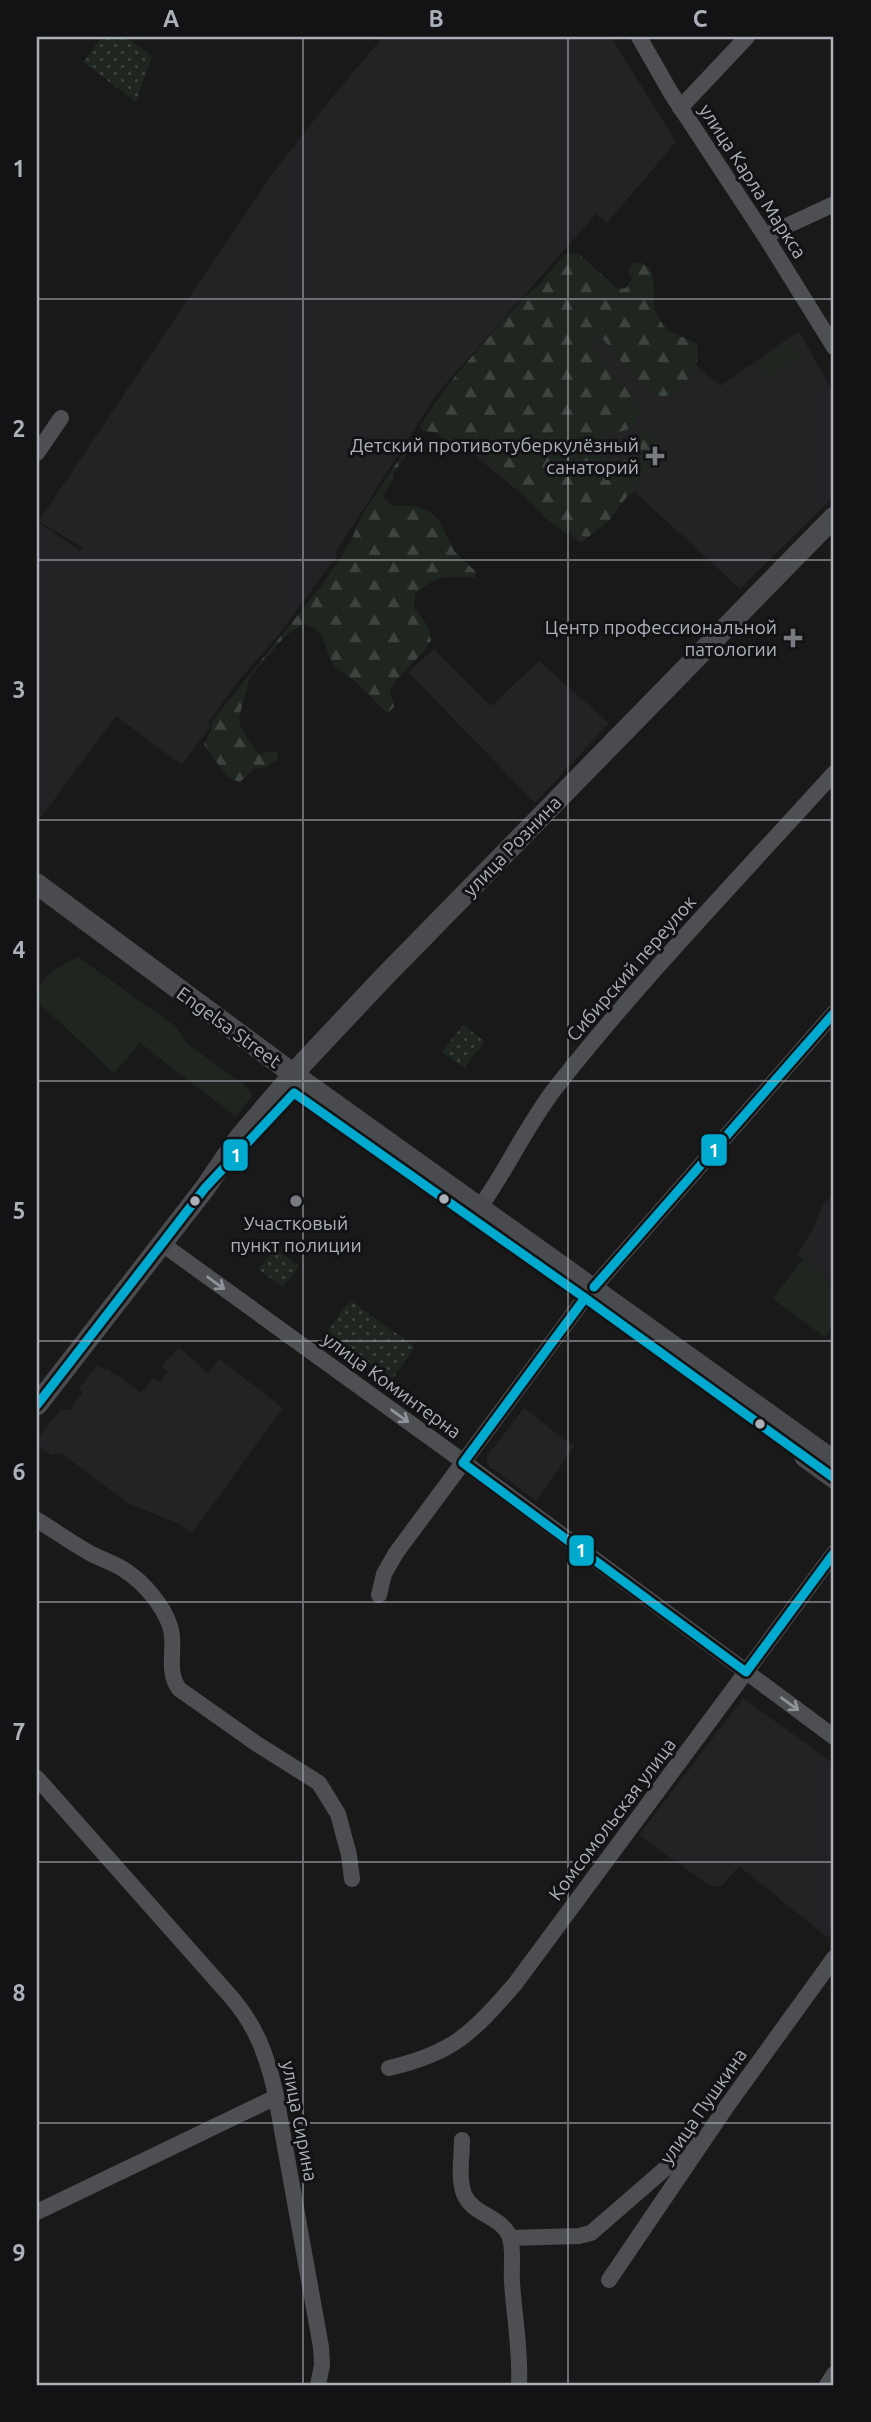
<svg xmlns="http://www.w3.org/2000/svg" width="871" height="2422" viewBox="0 0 871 2422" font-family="Ubuntu,sans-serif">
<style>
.built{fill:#232325}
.green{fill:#1f2620}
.forest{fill:url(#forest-firs)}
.park{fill:url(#park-dots)}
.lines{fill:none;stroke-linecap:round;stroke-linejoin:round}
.minor{stroke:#4d4f52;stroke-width:16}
.major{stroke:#4a4b4e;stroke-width:21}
.bus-1-casing{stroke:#131315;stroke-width:14}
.bus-1{stroke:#00a9ce;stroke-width:9}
.oneway{stroke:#8f939a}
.grid{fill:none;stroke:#abb0b9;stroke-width:2;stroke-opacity:0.55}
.poi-dot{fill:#787b81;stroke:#131315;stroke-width:2.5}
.bus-dot{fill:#abb0b9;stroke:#131315;stroke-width:2.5}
.labels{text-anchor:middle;stroke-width:6;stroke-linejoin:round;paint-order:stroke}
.street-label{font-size:19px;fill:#abb0b9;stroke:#131315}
.poi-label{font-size:19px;fill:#abb0b9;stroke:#131315;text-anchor:end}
.line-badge{stroke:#131315;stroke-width:2.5}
.badge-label{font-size:19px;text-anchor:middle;font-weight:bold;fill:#fff}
.neatline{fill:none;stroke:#abb0b9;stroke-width:2.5}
.grid-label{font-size:23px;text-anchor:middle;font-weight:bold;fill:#abb0b9}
</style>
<defs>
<pattern id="forest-firs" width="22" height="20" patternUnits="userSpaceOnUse" patternTransform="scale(1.75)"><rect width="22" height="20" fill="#1f2620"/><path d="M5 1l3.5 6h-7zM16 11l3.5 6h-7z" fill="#3d433e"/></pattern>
<pattern id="park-dots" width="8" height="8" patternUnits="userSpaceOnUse" patternTransform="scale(1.75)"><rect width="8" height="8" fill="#1f2620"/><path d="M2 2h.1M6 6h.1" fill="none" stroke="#3d433e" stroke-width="1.8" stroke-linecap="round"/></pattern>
</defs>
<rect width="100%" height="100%" fill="#191919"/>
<g class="built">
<polygon points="383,37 611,37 676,142 607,223 596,214 437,394 336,552 337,556 280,633 240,679 208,723 211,726 182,765 116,716 37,823 37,521 80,551 83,548 39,521 268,180 324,107"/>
<polygon points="572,257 720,386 799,331 834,394 834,496 740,589 634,491 581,543 433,421"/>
<polygon points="434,649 491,706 539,661 609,723 535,803 408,672"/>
<polygon points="834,1193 834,1286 797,1254 812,1231 822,1206"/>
<polygon points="179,1347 208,1373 219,1359 283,1408 192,1533 177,1523 129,1504 61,1453 51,1455 37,1445 37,1439 61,1409 70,1410 82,1394 80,1387 98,1365 105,1370 107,1368 141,1393 153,1378 160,1382 168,1371 162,1366"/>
<polygon points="524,1408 574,1447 536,1501 487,1464 487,1456"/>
<polygon points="743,1698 834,1764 834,1929 828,1938 739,1866 722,1886 710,1886 639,1835"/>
</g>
<g class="green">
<polygon points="788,341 800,357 769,379 757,363"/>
<path d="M 78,957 L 175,1026 L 186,1043 L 247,1087 L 252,1096 L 236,1117 L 140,1043 L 114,1073 L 37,1001 C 37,977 59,967 78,957 Z"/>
<polygon points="803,1259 834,1286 834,1325 825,1337 773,1299"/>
</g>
<g class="forest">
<path d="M 570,253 L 580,255 L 618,289 L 626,288 L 632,279 L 628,270 L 633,263 C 660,258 652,295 655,310 C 657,315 660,320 663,325 C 670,335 687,337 697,344 C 700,359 696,367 688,379 C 683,387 671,398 661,396 C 646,395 613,351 603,339 L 592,339 C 596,354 604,366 614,377 C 619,383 626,386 631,392 C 641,403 643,422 628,429 C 621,432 613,433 606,435 L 603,441 L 604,457 L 617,463 L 632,458 L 640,448 L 640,435 L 643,433 L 652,434 C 661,444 655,455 650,465 L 608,522 L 588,537 L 565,532 L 545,518 L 480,452 L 447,440 L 434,432 L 423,431 L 420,426 L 444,390 L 478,349 L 527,294 L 538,286 L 564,255 Z"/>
<path d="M 415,435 L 417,439 L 394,473 L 393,480 L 385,492 L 383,498 L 391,505 L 418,507 L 430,512 L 439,520 L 454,551 L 475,571 L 475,578 C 447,575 437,575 415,594 L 414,607 L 428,627 L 431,641 C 420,659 402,670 390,689 L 394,707 L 390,711 L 386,712 C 376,702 367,692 358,684 C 351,677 341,673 335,666 C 323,652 329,629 303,624 L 285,636 L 250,677 L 239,717 L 240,726 L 255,751 L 261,754 L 274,751 L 278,754 L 278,760 L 267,767 L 254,769 L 240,782 L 228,778 C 221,766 210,757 204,744 L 211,730 L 212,721 L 323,584 L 350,543 L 362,515 Z"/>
</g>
<g class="park">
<polygon points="102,37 126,37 152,56 136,102 83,62"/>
<polygon points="463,1025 485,1042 464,1068 442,1052"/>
<polygon points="275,1248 299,1266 283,1287 259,1270"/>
<polygon points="350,1300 415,1347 392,1380 327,1332"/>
</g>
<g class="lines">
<g class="minor">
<polyline points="639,37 671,93 765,236 834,347"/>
<polyline points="680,108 747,37"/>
<polyline points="765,236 834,204"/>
<polyline points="37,453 61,418"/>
<path d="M 480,1207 C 508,1168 527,1124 557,1086 C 643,977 741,876 834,773"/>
<polyline points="161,1243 450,1452 834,1737"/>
<polyline points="594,1287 834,1013"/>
<path d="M 37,1520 C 54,1530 70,1542 88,1552 C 100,1559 115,1563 126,1571 C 144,1583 163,1605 170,1626 C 177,1647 165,1669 179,1689 L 257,1744 L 319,1783 L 338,1814 L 349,1855 L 352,1879"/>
<polyline points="379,1595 384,1574 396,1553 585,1298"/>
<path d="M 37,1778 L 232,1998 C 256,2026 267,2056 275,2091 L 321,2347 L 322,2365 L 318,2385"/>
<path d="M 389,2068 C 454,2053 472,2033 515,1984 L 834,1553"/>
<path d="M 462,2140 C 462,2157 458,2178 464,2194 C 472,2215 504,2217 510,2238 C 514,2251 511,2268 512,2282 C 514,2316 521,2351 519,2385"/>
<polyline points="37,2212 276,2097"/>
<polyline points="510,2238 579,2236 591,2233 697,2141"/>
<polyline points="609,2280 727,2106 834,1958"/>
<polyline points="827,2385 834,2374"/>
</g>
<g class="major">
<polyline points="37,884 304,1082 834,1461"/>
<polyline points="37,1405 205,1188 239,1138 304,1062 384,977 834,517"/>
<polyline points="805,1457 834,1478"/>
</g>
<defs>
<g id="bus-1">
<polyline points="594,1287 834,1013"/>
<polyline points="585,1298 463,1463 746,1672 834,1553"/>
<polyline points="37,1405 205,1188 294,1093 585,1298 834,1478"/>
</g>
</defs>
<use href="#bus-1" class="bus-1-casing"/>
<use href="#bus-1" class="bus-1"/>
</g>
<defs><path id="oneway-shaft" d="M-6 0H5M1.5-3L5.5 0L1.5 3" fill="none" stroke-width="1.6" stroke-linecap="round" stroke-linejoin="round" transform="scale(1.75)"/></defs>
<g class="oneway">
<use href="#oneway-shaft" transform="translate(216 1283) rotate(36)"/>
<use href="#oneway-shaft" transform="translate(400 1416) rotate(36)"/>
<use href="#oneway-shaft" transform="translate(790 1704) rotate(36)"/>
</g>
<path class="grid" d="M 303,37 L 303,2385M 568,37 L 568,2385M 37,299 L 834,299M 37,560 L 834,560M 37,820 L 834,820M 37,1081 L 834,1081M 37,1341 L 834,1341M 37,1602 L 834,1602M 37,1862 L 834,1862M 37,2123 L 834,2123"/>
<g class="poi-dot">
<path d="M651.5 445.5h7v7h7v7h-7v7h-7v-7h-7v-7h7z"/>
<path d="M789.5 627.5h7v7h7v7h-7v7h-7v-7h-7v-7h7z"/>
<circle cx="296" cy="1201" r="7"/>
</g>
<g class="bus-dot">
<circle cx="444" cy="1199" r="6"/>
<circle cx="195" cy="1201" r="6"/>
<circle cx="760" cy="1424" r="6"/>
</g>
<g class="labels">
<g class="street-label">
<text transform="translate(753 181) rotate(57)" y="7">улица Карла Маркса</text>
<text transform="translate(512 846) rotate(-46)" y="7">улица Рознина</text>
<text transform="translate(631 968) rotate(-49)" y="7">Сибирский переулок</text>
<text transform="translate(229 1027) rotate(36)" y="7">Engelsa Street</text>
<text transform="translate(392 1385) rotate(36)" y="7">улица Коминтерна</text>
<text transform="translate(612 1819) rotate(-53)" y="7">Комсомольская улица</text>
<text transform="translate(703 2106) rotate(-55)" y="7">улица Пушкина</text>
<text transform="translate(300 2121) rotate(79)" y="7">улица Сирина</text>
</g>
<g class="poi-label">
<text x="639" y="452">Детский противотуберкулёзный<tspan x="639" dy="22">санаторий</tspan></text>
<text x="777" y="634">Центр профессиональной<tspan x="777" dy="22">патологии</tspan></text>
<text x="296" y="1230" text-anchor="middle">Участковый<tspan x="296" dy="22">пункт полиции</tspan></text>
</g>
</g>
<g class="line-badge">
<rect x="700" y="1133" width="28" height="34" rx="7" fill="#00a9ce"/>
<rect x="222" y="1138" width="27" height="34" rx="7" fill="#00a9ce"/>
<rect x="568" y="1534" width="27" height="33" rx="7" fill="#00a9ce"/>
</g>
<g class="badge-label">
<text x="714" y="1157">1</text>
<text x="236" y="1162">1</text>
<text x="581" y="1557">1</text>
</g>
<rect width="871" height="2422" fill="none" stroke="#131315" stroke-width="77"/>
<rect x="38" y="38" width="794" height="2346" class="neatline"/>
<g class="grid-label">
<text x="171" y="27">A</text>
<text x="436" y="27">B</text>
<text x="700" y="27">C</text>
<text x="19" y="177">1</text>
<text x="19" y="437">2</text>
<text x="19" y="698">3</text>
<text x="19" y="958">4</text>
<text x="19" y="1219">5</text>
<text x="19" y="1480">6</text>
<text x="19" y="1740">7</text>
<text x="19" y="2001">8</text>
<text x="19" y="2261">9</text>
</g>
</svg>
